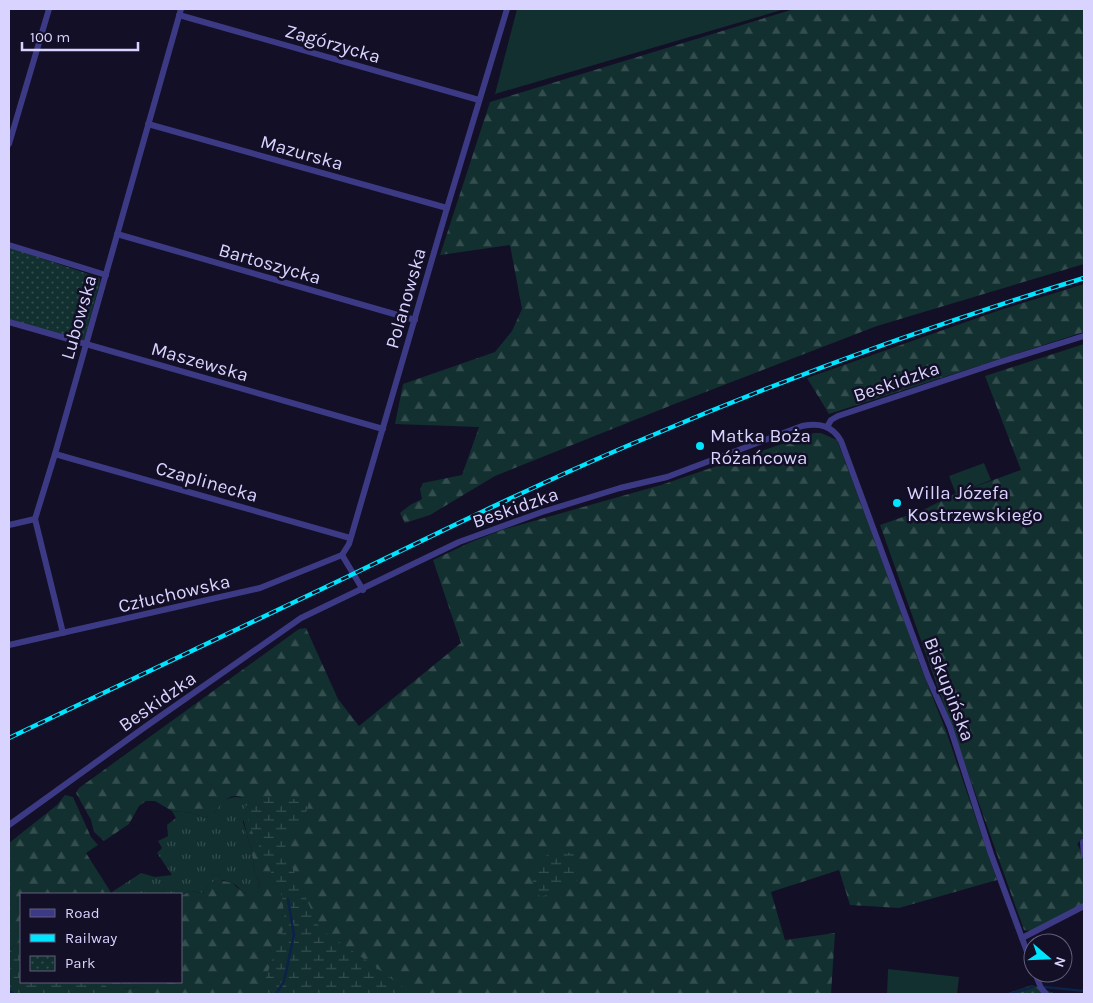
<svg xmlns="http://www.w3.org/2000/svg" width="1093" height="1003" viewBox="0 0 1093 1003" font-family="Karla,sans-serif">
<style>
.grass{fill:url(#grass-tufts)}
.forest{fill:url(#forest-firs)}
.wetland{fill:url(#wetland-marsh)}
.park{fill:url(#park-dots)}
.garden{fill:#12302f}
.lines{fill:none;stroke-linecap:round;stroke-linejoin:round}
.stream{stroke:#0c2248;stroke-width:2.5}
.street{stroke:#3d3a85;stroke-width:6}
.rail-casing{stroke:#00e5ff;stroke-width:4.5}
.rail{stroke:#130f26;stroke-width:2.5;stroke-dasharray:8;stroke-linecap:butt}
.poi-dot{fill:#00e5ff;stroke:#130f26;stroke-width:2}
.labels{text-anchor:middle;stroke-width:5;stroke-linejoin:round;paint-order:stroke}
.street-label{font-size:19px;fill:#d9d4ff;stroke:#130f26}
.poi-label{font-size:19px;fill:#d9d4ff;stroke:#130f26;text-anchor:start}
</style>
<defs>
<pattern id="grass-tufts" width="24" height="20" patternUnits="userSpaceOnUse" patternTransform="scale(1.25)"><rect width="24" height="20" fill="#12302f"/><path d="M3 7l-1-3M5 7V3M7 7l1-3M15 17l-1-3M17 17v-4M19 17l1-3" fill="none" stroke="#344d4e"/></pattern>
<pattern id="forest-firs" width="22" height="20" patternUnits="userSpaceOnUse" patternTransform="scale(1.25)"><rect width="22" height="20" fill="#12302f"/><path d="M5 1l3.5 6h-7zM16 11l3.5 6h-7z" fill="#344d4e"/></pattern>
<pattern id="wetland-marsh" width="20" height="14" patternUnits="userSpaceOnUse" patternTransform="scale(1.25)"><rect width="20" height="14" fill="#12302f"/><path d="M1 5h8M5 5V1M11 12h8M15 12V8" fill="none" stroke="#344d4e"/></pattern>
<pattern id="park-dots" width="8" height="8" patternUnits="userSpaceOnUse" patternTransform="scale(1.25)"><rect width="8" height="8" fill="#12302f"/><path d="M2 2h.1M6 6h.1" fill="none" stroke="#344d4e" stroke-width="1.8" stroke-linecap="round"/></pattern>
</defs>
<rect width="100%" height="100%" fill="#130f26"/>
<g class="grass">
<path d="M 236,797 L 245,798 L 249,802 L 243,822 L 251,848 L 255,874 L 260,884 L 258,890 L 244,893 L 236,885 L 223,880 L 207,887 L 203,893 L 191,891 L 181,896 L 181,894 L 112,894 L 112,892 L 141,873 L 155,877 L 172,875 L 157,853 L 162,848 L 158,841 L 168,836 L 167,825 L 176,818 L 172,811 L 193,813 L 205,818 L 210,817 C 221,807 219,799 236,797 Z"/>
<polygon points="119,982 148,982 148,989 144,989 138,987 123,989"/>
</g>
<g class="forest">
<polygon points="794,9 1084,9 1084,264 877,326 672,405 495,476 430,515 405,523 400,513 410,505 422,499 420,489 423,483 462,475 479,427 395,424 403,384 495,352 512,331 522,309 510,245 440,255 490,102"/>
<polygon points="1084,284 1084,332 829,414 807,378 1000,310"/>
<path d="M 1084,344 L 1084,837 L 1077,844 C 1087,856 1084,889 1084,904 L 1030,931 L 1024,930 L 880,525 L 923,510 L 955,494 L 1021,470 L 985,376 Z"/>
<path d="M 814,433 L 821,433 L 837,440 L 904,619 L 920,665 L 946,731 L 997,880 L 899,908 L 850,905 L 839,870 L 771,892 L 785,940 L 835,933 L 831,994 L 111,994 L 103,982 L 119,982 L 124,989 L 138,987 L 144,989 L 148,989 L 148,982 L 181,982 L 181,896 L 191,891 L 203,893 L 207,887 L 216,879 L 232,883 L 244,893 L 258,889 L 260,884 L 255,874 L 251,848 L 247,835 L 242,812 L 249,802 C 229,786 222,806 210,817 L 205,818 L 193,813 L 172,811 L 155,801 L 146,801 L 139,806 L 129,824 L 104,841 L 94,832 L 91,820 L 76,793 L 79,788 L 299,629 L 306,628 L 338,699 L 359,726 L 461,643 L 433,560 L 471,542 L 505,529 L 661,485 Z"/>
<polygon points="65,795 73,797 91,837 98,845 86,853 112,894 21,894 21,941 9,950 9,843 57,805"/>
</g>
<g class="wetland">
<polygon points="255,796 289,798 309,802 305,816 286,838 285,852 320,929 373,965 412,994 260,994 285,924 282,896 249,825 247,810"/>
<path d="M 558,850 L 574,854 L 578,880 C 567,887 565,883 558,886 C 551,890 548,896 540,897 L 533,882 L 532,870 L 543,857 Z"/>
<polygon points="21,941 21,982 103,982 112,994 9,994 9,950"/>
</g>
<g class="park">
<polygon points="9,247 100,278 100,282 84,340 70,338 9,319"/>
<polygon points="1032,985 1056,994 1005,994"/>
</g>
<g class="garden">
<polygon points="517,9 785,9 495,94"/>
<polygon points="984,463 991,480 956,494 949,476"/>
<polygon points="888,969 959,977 957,994 887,994"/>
</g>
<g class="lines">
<g class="stream">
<polyline points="1045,987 1084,991"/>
<polyline points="9,990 13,994"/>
<polyline points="276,994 284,981 294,935 288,899"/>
<polyline points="1010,994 1033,987"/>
</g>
<g class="street">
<polyline points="179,15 479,100"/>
<polyline points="148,124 447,208"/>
<polyline points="9,144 49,9"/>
<polyline points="117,234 415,320"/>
<polyline points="9,245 106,275"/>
<polyline points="9,322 383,429"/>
<polyline points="827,427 831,420 838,416 997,363 1084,336"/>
<polyline points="55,454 350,538"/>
<polyline points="9,525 35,519"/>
<polyline points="342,555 349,544 447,208 507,9"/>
<polyline points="342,555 363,590"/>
<polyline points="63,633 35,519 55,454 181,9"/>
<polyline points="9,645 260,588 342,555"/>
<path d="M 9,825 L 145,727 L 301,618 L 459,542 L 481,534 L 542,512 L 620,488 L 667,477 L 802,426 C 819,423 832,425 841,441 L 928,677 L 950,727 L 991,854 L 1033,968"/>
<polyline points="1083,842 1084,855"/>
<polyline points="1022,938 1084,906"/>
<polyline points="1035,973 1041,988 1046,994"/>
</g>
<defs>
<path id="rail" d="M 9,738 C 122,684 235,630 349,576 C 450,527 550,478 653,435 C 794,375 938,323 1084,278"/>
</defs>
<use href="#rail" class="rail-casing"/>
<use href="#rail" class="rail"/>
</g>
<g class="poi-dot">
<circle cx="700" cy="446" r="5"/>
<circle cx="897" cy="503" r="5"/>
</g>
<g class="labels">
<g class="street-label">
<text transform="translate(333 43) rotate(16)" y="7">Zagórzycka</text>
<text transform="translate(302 152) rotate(16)" y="7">Mazurska</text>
<text transform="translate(270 263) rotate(16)" y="7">Bartoszycka</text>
<text transform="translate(405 298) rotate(-74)" y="7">Polanowska</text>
<text transform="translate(78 317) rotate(-74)" y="7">Lubowska</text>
<text transform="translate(200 361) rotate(16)" y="7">Maszewska</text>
<text transform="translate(896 381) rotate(-19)" y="7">Beskidzka</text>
<text transform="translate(207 481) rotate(16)" y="7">Czaplinecka</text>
<text transform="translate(515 507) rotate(-19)" y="7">Beskidzka</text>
<text transform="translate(174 593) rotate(-13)" y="7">Człuchowska</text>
<text transform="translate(950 689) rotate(69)" y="7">Biskupińska</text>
<text transform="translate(157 701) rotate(-35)" y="7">Beskidzka</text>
</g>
<g class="poi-label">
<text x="710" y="442">Matka Boża<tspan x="710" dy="22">Różańcowa</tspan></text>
<text x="907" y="499">Willa Józefa<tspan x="907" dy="22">Kostrzewskiego</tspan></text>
</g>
</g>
<rect width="1093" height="1003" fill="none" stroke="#d9d4ff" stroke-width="20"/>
<rect x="20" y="893" width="162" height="90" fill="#130f26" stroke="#625e7d"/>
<rect x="30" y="909" width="25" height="8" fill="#3d3a85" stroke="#625e7d"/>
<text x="65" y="918" font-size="15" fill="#d9d4ff">Road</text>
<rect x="30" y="934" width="25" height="8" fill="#00e5ff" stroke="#625e7d"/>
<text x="65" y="943" font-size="15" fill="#d9d4ff">Railway</text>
<rect x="30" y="956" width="25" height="15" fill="url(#park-dots)" stroke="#625e7d"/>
<text x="65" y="968" font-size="15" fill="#d9d4ff">Park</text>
<g transform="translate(1048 958) rotate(109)"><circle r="24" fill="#130f26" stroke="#625e7d"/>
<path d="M0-4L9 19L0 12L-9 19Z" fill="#00e5ff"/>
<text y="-8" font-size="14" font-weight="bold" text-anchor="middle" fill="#d9d4ff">N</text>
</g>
<path d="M22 42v8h116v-8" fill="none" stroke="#d9d4ff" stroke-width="2.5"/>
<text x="30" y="42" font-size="15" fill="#d9d4ff" stroke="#130f26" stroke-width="4" paint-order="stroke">100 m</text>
</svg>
